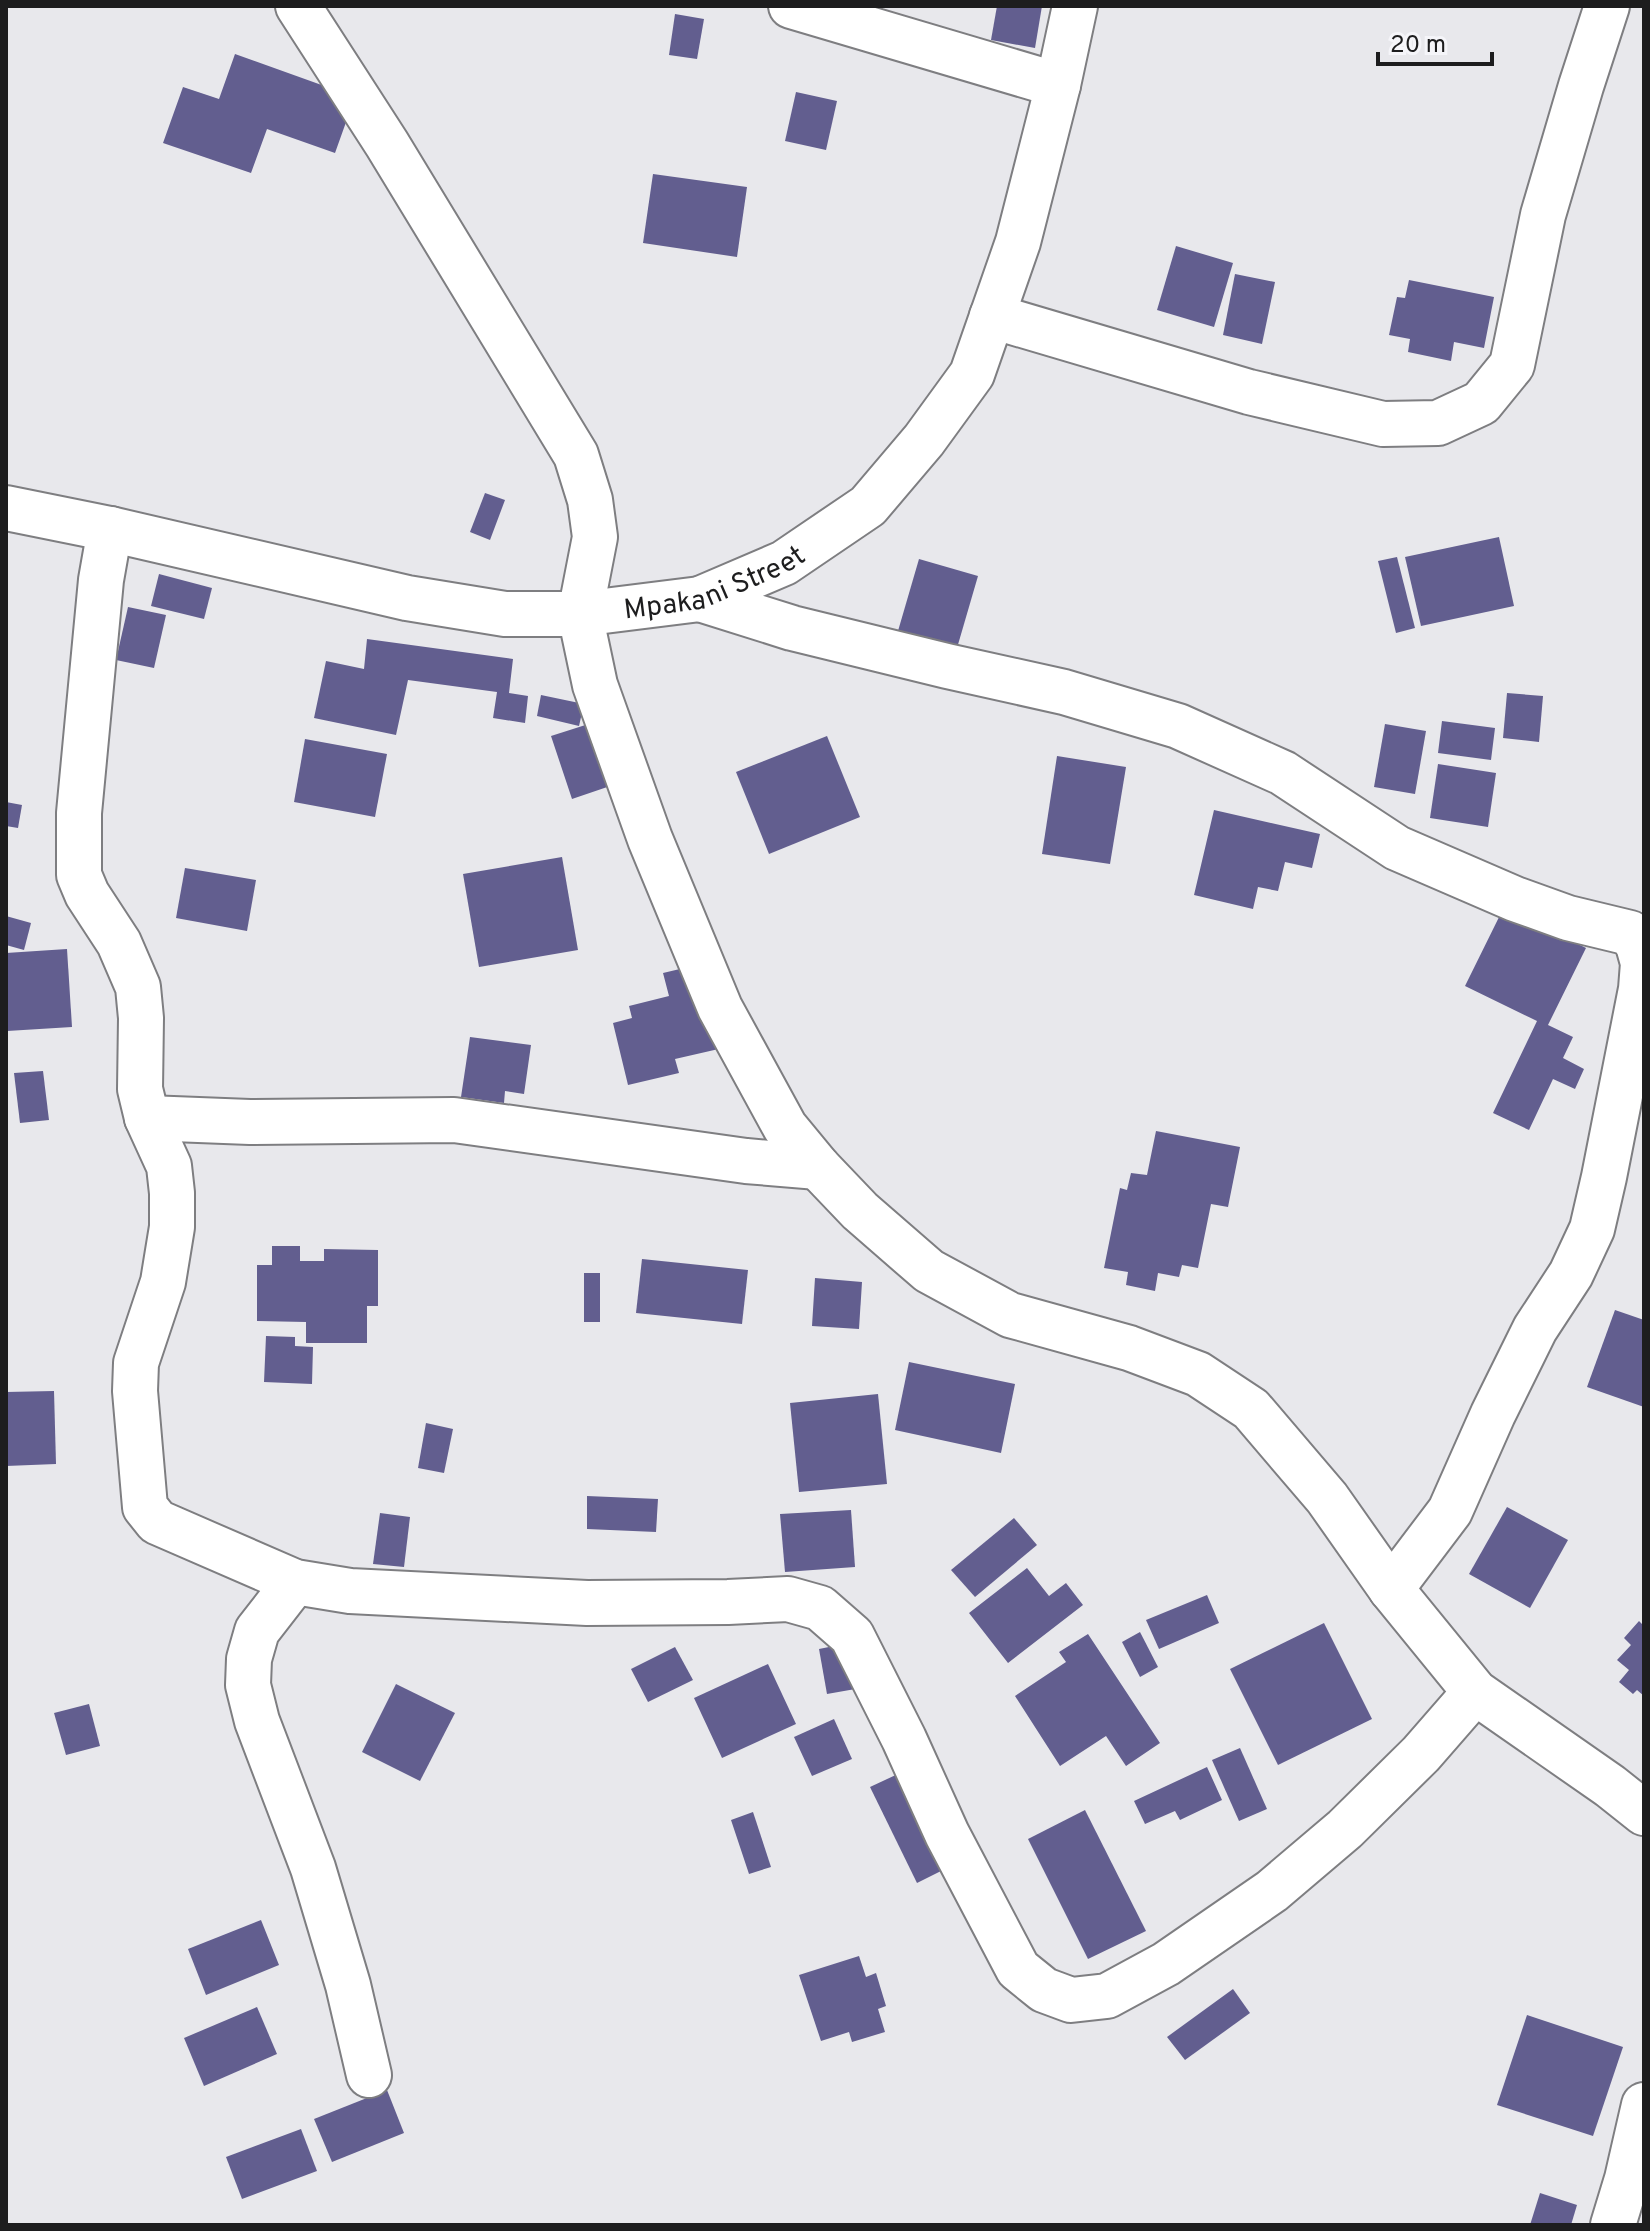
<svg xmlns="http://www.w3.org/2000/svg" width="1650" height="2231" viewBox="0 0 1650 2231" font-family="Overpass,sans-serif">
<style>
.building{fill:#625e8f}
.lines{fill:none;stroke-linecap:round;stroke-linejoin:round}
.street-casing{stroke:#7e7e81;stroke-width:48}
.secondary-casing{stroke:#7e7e81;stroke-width:48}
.street{stroke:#fff;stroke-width:44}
.secondary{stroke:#fff;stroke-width:44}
.labels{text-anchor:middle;stroke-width:8;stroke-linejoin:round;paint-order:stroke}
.street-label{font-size:28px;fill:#1d1d1e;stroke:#f5f5f9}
</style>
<rect width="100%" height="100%" fill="#e8e8ec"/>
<g class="building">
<polygon points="997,6 1042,6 1035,48 991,40"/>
<polygon points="675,14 704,19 697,59 669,55"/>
<polygon points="235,54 355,97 335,153 267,129 251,173 163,143 183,87 219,99"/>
<polygon points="796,92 837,101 826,150 785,141"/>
<polygon points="653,174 747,187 737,257 643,243"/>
<polygon points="1176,246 1233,263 1214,327 1157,310"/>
<polygon points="1235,274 1275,282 1262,344 1223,335"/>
<polygon points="1409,280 1494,297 1484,348 1454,342 1451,361 1408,352 1410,339 1389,335 1397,297 1405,298"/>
<polygon points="485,493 505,500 490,540 470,532"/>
<polygon points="1499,537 1514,606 1421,626 1405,557"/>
<polygon points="1397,557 1415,628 1396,633 1378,561"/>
<polygon points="919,559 978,576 957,648 898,631"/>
<polygon points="159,574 212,588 204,619 151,606"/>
<polygon points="128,607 166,615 154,668 116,660"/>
<polygon points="367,639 513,659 509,693 528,696 525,723 493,718 497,692 408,680 396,735 314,718 326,661 364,669"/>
<polygon points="1507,693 1543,696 1539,742 1503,738"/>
<polygon points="541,695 584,704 579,726 537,716"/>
<polygon points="598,721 619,783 572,799 551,736"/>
<polygon points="1442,721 1495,728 1491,760 1438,753"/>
<polygon points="1385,724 1426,731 1415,794 1374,787"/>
<polygon points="827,736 860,817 769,854 736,772"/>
<polygon points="305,739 387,754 375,817 294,802"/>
<polygon points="1057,756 1126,767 1110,864 1042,854"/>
<polygon points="1438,764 1496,773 1488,827 1430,818"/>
<polygon points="6,802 22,805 18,828 6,826"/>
<polygon points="1214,810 1320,834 1312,868 1285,862 1278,891 1258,887 1253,909 1194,895"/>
<polygon points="562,857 578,950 479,967 463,874"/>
<polygon points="185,868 256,880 247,931 176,918"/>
<polygon points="1504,907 1586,948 1548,1025 1573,1037 1563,1058 1584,1069 1575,1089 1553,1079 1529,1130 1493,1113 1537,1021 1465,986"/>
<polygon points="6,916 31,923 24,950 6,945"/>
<polygon points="67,949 72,1027 7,1031 6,953"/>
<polygon points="701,964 723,1048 675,1059 679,1073 628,1085 613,1023 632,1018 629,1006 669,996 663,973"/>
<polygon points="470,1037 531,1045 524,1094 505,1091 504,1103 461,1097"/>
<polygon points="43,1071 49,1120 20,1123 14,1073"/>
<polygon points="1156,1131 1240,1147 1228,1207 1211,1204 1198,1268 1182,1265 1179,1277 1158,1273 1155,1291 1126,1285 1128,1272 1104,1268 1120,1188 1127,1190 1131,1173 1147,1175"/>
<polygon points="272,1246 300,1246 300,1261 324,1261 324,1249 378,1250 378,1306 367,1306 367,1343 306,1343 306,1322 257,1321 257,1265 272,1265"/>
<polygon points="642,1259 748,1270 742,1324 636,1313"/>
<rect x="584" y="1273" width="16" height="49"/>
<polygon points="815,1278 862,1282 859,1329 812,1326"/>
<polygon points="1615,1310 1644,1320 1644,1407 1587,1387"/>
<polygon points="266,1336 295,1337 295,1346 313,1347 312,1384 264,1382"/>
<polygon points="909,1362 1015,1384 1001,1453 895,1430"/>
<polygon points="54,1391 56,1464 6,1466 6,1392"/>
<polygon points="878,1394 887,1484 799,1492 790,1403"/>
<polygon points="426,1423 453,1429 444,1473 418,1468"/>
<polygon points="587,1496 658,1499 656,1532 587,1529"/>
<polygon points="1507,1507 1568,1540 1530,1608 1469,1574"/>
<polygon points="851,1510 855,1567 785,1572 780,1514"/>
<polygon points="380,1513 410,1517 404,1567 373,1564"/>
<polygon points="1014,1518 1037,1545 975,1597 951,1570"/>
<polygon points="1027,1568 1049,1596 1066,1583 1083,1605 1008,1663 969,1613"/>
<polygon points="1207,1595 1219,1623 1159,1649 1146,1620"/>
<polygon points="1639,1621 1644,1626 1644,1696 1637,1690 1633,1694 1619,1682 1629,1670 1617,1660 1631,1645 1624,1638"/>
<polygon points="1324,1623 1372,1719 1278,1765 1230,1669"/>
<polygon points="1140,1632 1158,1667 1140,1677 1122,1642"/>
<polygon points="1088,1634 1160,1743 1126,1766 1106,1736 1060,1766 1015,1696 1066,1662 1059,1652"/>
<polygon points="854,1642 861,1688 827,1694 819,1649"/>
<polygon points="675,1647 693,1680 648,1702 631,1669"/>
<polygon points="768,1664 796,1724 722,1758 694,1698"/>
<polygon points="396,1684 455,1713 420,1781 362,1752"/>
<polygon points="89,1704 100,1746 66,1755 54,1713"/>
<polygon points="834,1719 852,1759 812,1776 794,1737"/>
<polygon points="1240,1748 1267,1809 1239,1821 1212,1760"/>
<polygon points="1207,1767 1222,1800 1180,1820 1175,1811 1145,1824 1134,1801"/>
<polygon points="900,1773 947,1868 917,1883 870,1787"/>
<polygon points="1085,1810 1146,1931 1088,1959 1028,1839"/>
<polygon points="753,1812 771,1867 749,1874 731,1820"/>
<polygon points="261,1920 279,1965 206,1995 188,1949"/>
<polygon points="859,1956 866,1977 876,1973 886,2006 878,2009 885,2032 852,2042 849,2032 821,2041 799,1975"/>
<polygon points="1233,1989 1250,2013 1185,2060 1167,2037"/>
<polygon points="257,2007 277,2054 204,2086 184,2038"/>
<polygon points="1527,2015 1623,2047 1593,2136 1497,2105"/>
<polygon points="387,2090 404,2133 332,2162 314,2119"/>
<polygon points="301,2129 317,2171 242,2199 226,2157"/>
<polygon points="1540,2193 1577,2205 1571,2225 1530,2225"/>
</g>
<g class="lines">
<defs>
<g id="street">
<polyline points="298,6 387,144 576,455 590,500 595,537 580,614 595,685 650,839 720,1008 785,1127 818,1167 860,1211 929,1271 1010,1315 1129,1348 1198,1374 1251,1409 1327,1498 1391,1589 1475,1692 1610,1786 1644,1813"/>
<polyline points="791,6 1058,85"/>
<polyline points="992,316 1249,392 1383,424 1438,423 1481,403 1512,365 1543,215 1581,86 1607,6"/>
<polyline points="110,529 101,580 79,813 79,875 87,894 119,943 138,987 141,1018 140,1089 147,1118 169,1166 172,1193 172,1227 163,1282 136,1363 135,1391 145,1507 157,1522 295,1582 350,1591 587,1603 728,1602 788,1599 820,1608 852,1636 904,1739 947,1834 1018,1969 1044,1990 1071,2000 1107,1996 1166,1964 1272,1891 1345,1829 1421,1754 1475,1692"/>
<polyline points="700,599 792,628 947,666 1064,692 1178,726 1283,773 1397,848 1515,899 1568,918 1630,933 1638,945 1643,963 1641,989 1604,1177 1592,1229 1571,1274 1535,1329 1493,1414 1450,1511 1391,1589"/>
<polyline points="147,1118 250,1122 454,1120 746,1161 818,1167"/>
<polyline points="295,1582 257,1631 249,1659 248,1685 257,1721 313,1868 348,1985 369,2075"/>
<polyline points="1613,2225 1627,2179 1644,2105"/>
</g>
<g id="secondary">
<path id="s1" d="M 6,508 L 110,529 L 407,598 L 505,614 L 580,614 L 700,599 L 784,563 L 868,506 L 924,440 L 972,374 L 1018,242 L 1058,85 L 1075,6"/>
</g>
</defs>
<use href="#street" class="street-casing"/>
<use href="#secondary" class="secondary-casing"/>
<use href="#street" class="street"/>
<use href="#secondary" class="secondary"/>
</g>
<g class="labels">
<g class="street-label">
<text dy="10" stroke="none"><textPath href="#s1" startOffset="724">Mpakani Street</textPath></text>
</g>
</g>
<rect width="1650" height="2231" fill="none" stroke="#1d1d1e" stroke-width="16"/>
<path d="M1378 52v12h114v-12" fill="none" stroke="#1d1d1e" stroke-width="4"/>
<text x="1390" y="52" font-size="24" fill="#1d1d1e" stroke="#f5f5f9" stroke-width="6" paint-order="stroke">20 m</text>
</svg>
